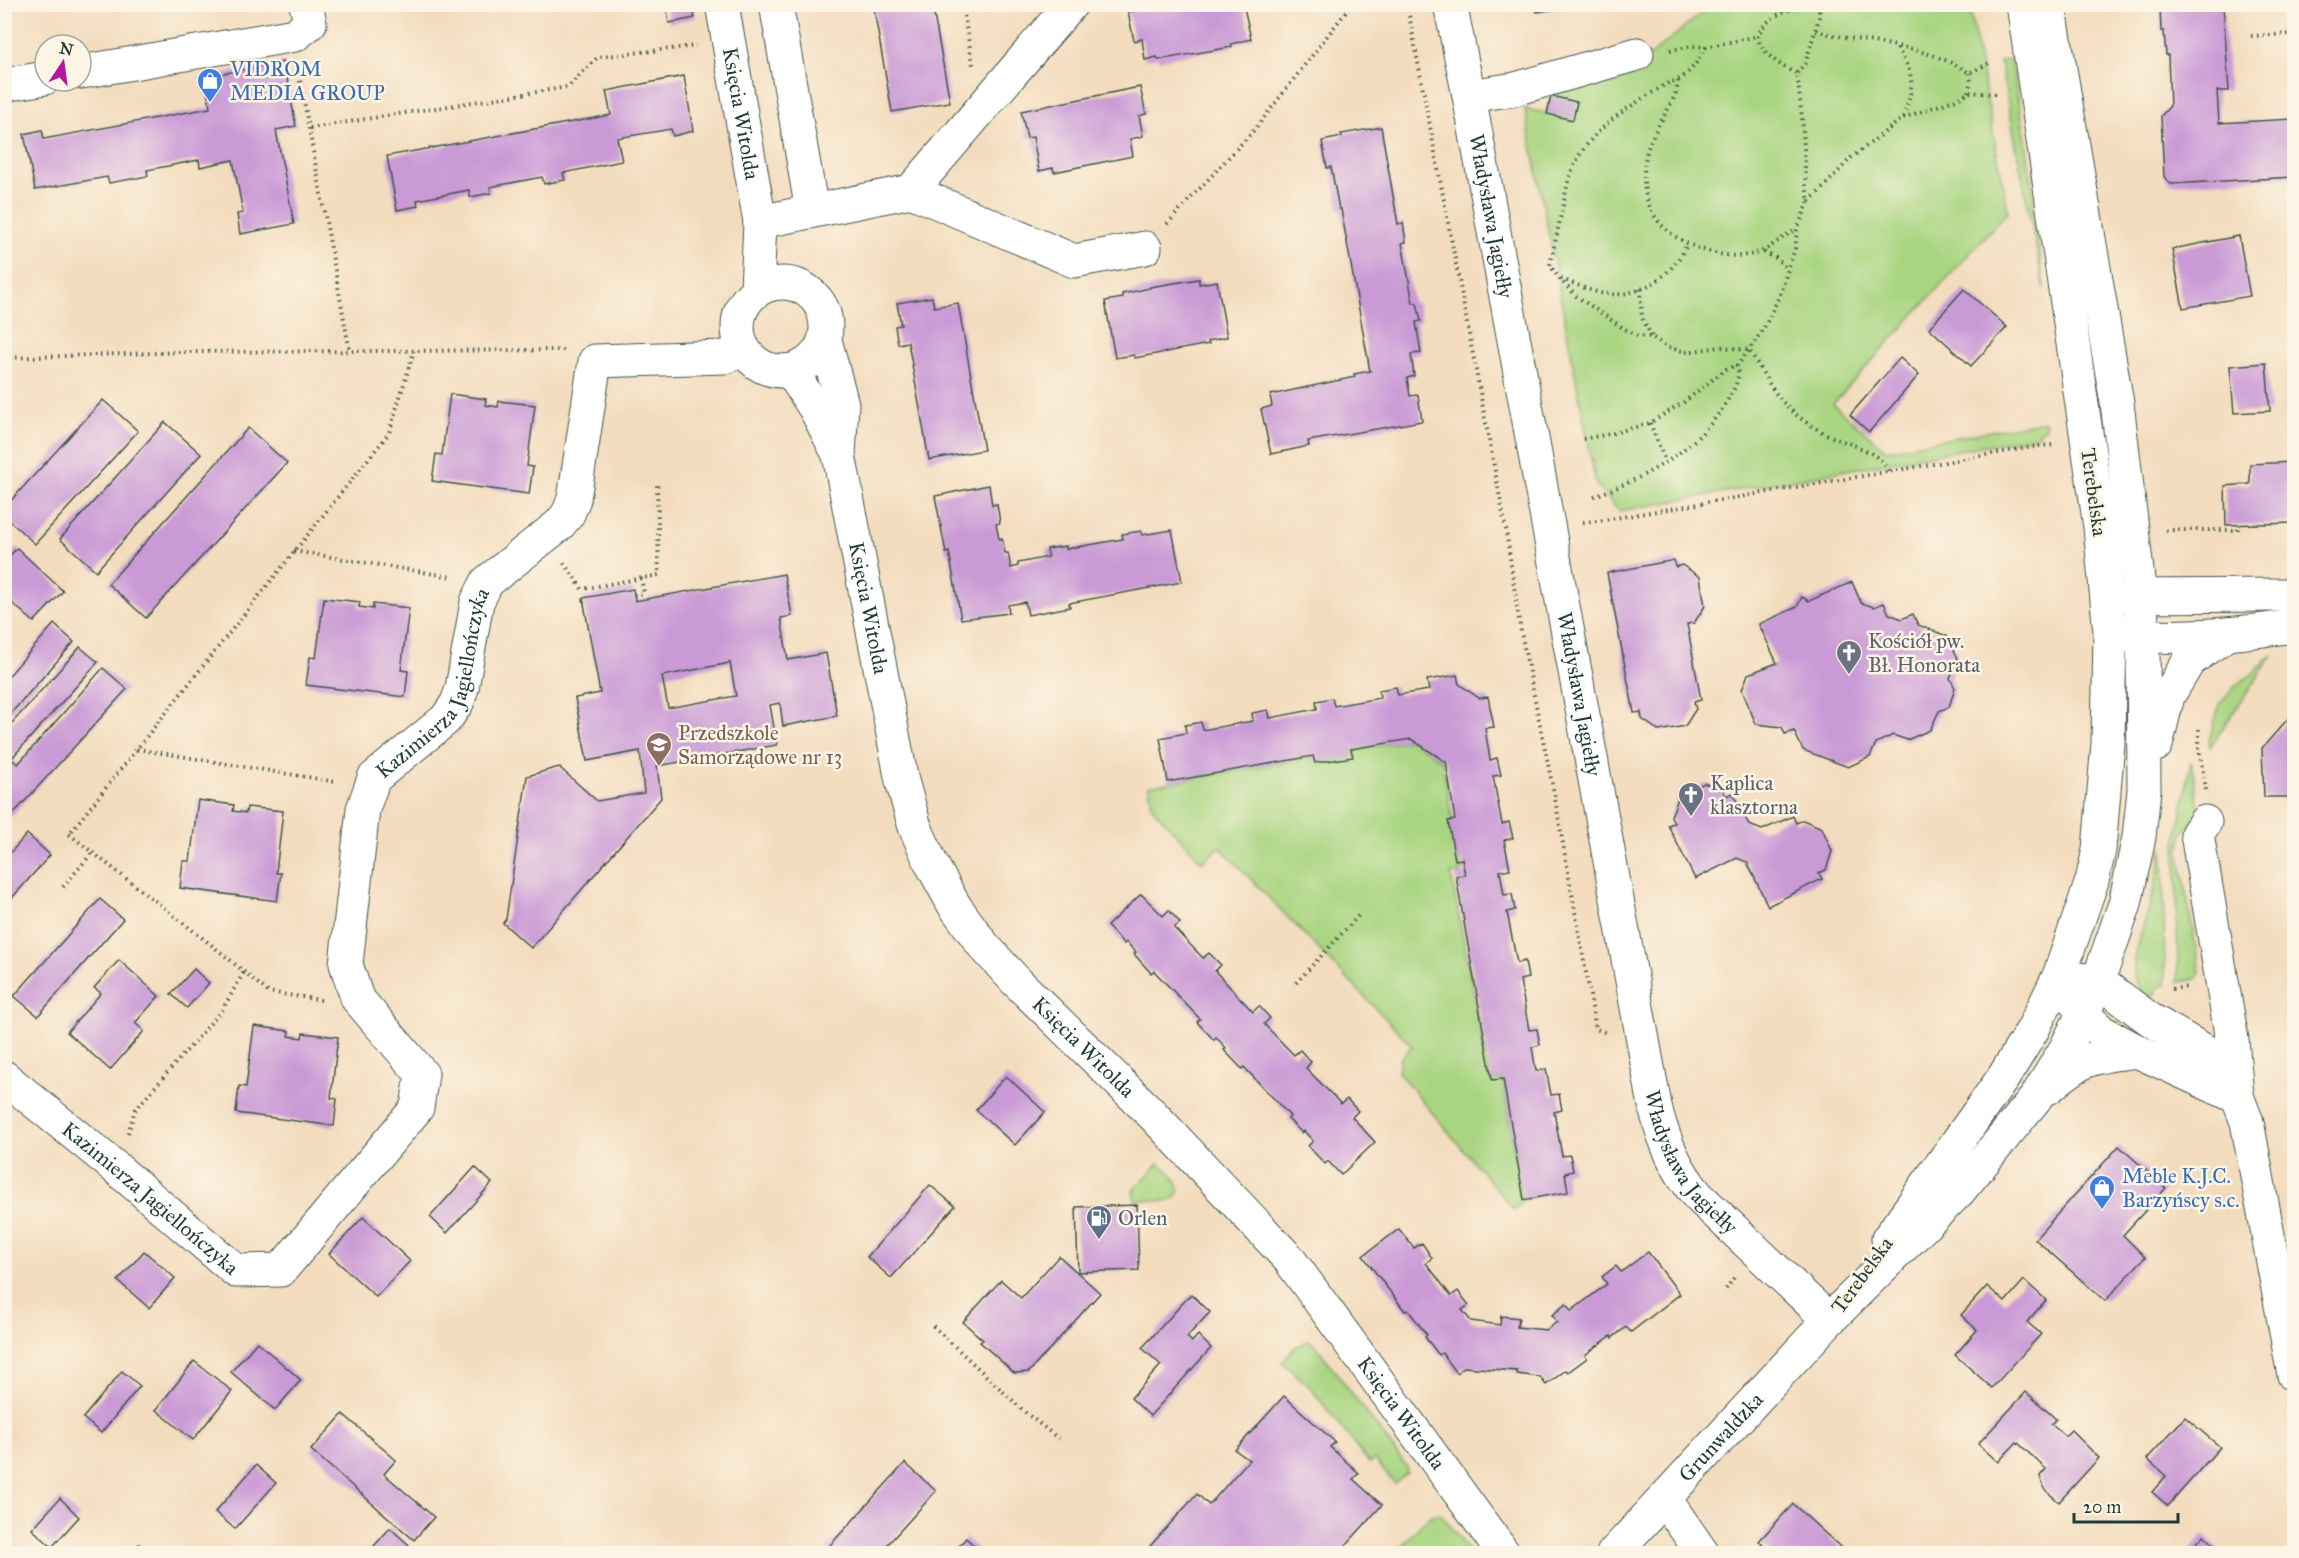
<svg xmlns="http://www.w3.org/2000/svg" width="2299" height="1558" viewBox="0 0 2299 1558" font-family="'IM FELL Great Primer',serif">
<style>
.green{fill:#a9d581;stroke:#64895a;stroke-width:1.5}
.building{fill:#c99ad6;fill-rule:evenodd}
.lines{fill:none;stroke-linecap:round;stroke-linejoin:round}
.minor-casing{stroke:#3f5549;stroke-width:35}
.path{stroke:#3f5549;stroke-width:4;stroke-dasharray:1.5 4.5;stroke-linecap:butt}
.minor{stroke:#fff;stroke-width:33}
.labels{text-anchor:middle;stroke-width:5;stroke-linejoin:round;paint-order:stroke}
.shop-label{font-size:21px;fill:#366cbe;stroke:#fcf5e5;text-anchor:start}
.street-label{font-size:21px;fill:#1f3d34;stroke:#fcf5e5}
.worship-label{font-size:21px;fill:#5b616d;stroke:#fcf5e5;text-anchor:start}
.education-label{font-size:21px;fill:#785e54;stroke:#fcf5e5;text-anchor:start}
.service-label{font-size:21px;fill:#4e5e75;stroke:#fcf5e5;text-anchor:start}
</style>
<rect width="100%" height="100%" fill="#fcf5e5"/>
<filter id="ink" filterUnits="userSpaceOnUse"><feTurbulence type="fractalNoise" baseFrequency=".0167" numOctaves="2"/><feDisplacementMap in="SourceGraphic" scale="12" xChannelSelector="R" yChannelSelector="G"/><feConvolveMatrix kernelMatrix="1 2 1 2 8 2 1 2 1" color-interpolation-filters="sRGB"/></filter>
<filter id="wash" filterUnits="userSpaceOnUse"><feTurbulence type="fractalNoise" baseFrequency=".008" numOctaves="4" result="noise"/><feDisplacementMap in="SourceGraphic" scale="24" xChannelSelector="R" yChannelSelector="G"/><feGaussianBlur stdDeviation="1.35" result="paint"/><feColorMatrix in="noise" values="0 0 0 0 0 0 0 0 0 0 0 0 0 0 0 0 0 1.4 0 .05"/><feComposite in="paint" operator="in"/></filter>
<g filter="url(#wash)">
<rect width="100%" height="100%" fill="#f3dcbd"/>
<g class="green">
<polygon points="1704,5 1969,5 2008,211 1833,404 1886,450 2045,421 2046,425 2037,436 1619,511 1596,485 1525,109 1546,113 1554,87 1640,64 1707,9"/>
<polygon points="2011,59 2026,141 2044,289 2000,62"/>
<polygon points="2272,656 2210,747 2209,740 2220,704 2235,686 2255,672 2266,659"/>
<polygon points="1411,740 1442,761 1462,874 1451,874 1490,1080 1503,1080 1522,1202 1514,1210 1398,1072 1400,1059 1412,1046 1220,847 1202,862 1152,807 1149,786"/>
<polygon points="2191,761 2200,813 2183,833 2179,850 2200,973 2197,979 2178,982 2176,845"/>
<path d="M 2163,847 L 2165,984 L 2159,987 L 2149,1001 C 2120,970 2140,942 2149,908 C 2155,888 2159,867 2163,847 Z"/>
<path d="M 1159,1164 C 1169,1171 1184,1183 1177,1196 L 1168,1201 L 1135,1200 L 1133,1190 Z"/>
<polygon points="1308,1341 1315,1344 1407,1467 1407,1473 1395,1484 1374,1459 1369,1463 1310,1387 1282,1362 1295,1347"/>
<polygon points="1435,1514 1441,1514 1471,1553 1395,1553 1427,1518"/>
</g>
<g id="blocks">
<g class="building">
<polygon points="666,4 692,4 695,18 669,23"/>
<polygon points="873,4 932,4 950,102 892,112"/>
<polygon points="1146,4 1242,4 1244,7 1251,39 1231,44 1232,47 1158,60 1157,57 1145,60 1142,39 1134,41 1128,12 1147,9"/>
<polygon points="1535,4 1573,4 1573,6 1537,12"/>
<polygon points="2160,4 2223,4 2229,91 2217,91 2219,123 2294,119 2294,177 2171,184 2164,177 2161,116 2170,106 2168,55 2166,55 2164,31 2161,31"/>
<polygon points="284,62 296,126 276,130 294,224 240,234 237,214 243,213 233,160 200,167 199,160 147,170 148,176 109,183 107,177 35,190 24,134 42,130 44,139 210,108 205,77"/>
<polygon points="684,76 693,131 673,136 671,129 617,138 622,161 563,173 565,180 544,184 542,177 490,187 491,193 470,197 469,190 417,200 418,206 397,210 387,156 611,115 606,91"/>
<polygon points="1140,87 1146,114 1139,116 1143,136 1130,139 1133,156 1054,172 1053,168 1039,171 1033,137 1027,138 1021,111"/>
<polygon points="1551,96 1577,102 1573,120 1547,114"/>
<polygon points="1381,127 1398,224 1403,223 1406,242 1402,243 1413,303 1417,303 1421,321 1416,322 1421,353 1411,354 1414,376 1407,378 1410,396 1418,395 1422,421 1308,441 1309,446 1271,454 1261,409 1272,406 1270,395 1355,377 1354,374 1370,371 1341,209 1339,209 1331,167 1327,168 1322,141 1342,137 1341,134"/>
<polygon points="2239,236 2250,296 2183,308 2172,249"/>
<polygon points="1199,279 1199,284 1217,281 1227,337 1208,341 1209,344 1135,358 1134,355 1115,358 1105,301 1123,298 1122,294 1150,288 1150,287"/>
<polygon points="1964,289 2007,327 1971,366 1929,328"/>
<polygon points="932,297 934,307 958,303 984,450 929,460 908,342 898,344 895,326 901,325 897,303"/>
<polygon points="1900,358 1919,375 1869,432 1850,415"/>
<polygon points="2266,363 2270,411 2234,413 2230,366"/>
<polygon points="450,394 486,399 485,405 498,407 499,401 535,405 527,466 533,467 529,494 432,481 436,454 442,455"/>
<polygon points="103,400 138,431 35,544 4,516 4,508"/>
<polygon points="165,422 201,454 96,571 60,539"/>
<polygon points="248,428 287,463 146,618 108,584"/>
<polygon points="2294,462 2294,523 2226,525 2225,486 2250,484 2250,464"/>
<polygon points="989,485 992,505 997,504 1000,523 996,524 999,539 1002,538 1005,553 1008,553 1011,568 1018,566 1018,563 1048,557 1047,549 1066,546 1066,549 1123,539 1122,534 1141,531 1142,535 1172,530 1182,582 1069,603 1070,607 1028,615 1025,602 1008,605 1009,613 961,619 949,552 946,553 935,496"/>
<polygon points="17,548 63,591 34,622 4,596 4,562"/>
<polygon points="1674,560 1676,567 1682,565 1700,577 1705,606 1694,623 1687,624 1701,700 1694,702 1696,709 1685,726 1659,731 1642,719 1641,712 1634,713 1607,573"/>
<path d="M 784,574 L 792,616 L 781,618 L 788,660 L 826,653 L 837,716 L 783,726 L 780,703 L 770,705 L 777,745 L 657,766 L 661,798 L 531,948 L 503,923 L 506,919 L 527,776 L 559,767 L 597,801 L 644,793 L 640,751 L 587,761 L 575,698 L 600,693 L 583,598 L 633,589 L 635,601 ZM 730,663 L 736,696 L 668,708 L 662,676 Z"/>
<polygon points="1852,582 1861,603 1874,607 1884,603 1889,614 1902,619 1913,614 1918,625 1947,636 1958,658 1950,678 1955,688 1949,707 1939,711 1930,730 1907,740 1893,735 1876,743 1870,757 1848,767 1803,750 1794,731 1785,734 1782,727 1756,724 1742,690 1748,674 1777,663 1759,624 1797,607 1802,597 1809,601"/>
<polygon points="324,598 360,602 359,607 373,609 373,604 409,608 401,670 408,671 405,697 306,685 310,657 316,658"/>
<polygon points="54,624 74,642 5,720 5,680"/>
<polygon points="80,647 98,662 11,759 18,764 103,668 127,689 4,824 4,732"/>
<polygon points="1457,675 1459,684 1479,698 1488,697 1494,727 1485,728 1490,760 1497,758 1501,775 1493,776 1502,824 1509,822 1513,838 1504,840 1510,869 1500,871 1504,895 1512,894 1515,910 1507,912 1517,963 1525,961 1528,978 1520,980 1529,1030 1537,1029 1540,1045 1532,1047 1536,1071 1546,1069 1551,1095 1559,1094 1562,1110 1554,1112 1562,1156 1570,1155 1573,1171 1565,1173 1568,1192 1524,1200 1503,1079 1492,1080 1468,945 1456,876 1465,875 1462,859 1455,860 1448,821 1455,820 1446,762 1411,739 1351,749 1353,757 1315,763 1313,756 1168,782 1160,738 1186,733 1185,725 1201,722 1203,730 1253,721 1252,713 1268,710 1270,718 1317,709 1316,701 1332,698 1334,706 1380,698 1379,690 1396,687 1398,695 1429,690 1427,680"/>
<polygon points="2294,712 2294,797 2264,797 2262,748"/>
<polygon points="1704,783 1723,790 1726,796 1733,793 1749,825 1762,830 1793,816 1796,823 1803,820 1822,828 1832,851 1826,870 1819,873 1822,879 1768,906 1747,862 1737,858 1695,879 1668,825 1674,823 1671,816 1679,796"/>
<polygon points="198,800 234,805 233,811 246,813 247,807 283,811 276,873 281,873 277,901 180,888 183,861 190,861"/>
<polygon points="27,834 50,855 4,907 4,860"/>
<polygon points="1141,894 1163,916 1169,910 1180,923 1174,928 1203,958 1209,953 1221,965 1215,971 1253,1012 1259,1006 1270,1018 1264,1024 1294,1055 1300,1050 1311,1062 1306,1068 1341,1104 1347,1099 1358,1111 1352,1117 1375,1142 1341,1175 1328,1161 1325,1164 1308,1146 1313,1141 1304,1131 1302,1133 1288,1119 1290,1116 1244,1067 1242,1069 1224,1050 1226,1048 1216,1037 1214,1040 1197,1022 1200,1019 1154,971 1151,973 1134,954 1136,952 1126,942 1124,944 1107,926"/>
<polygon points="100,899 123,919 38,1016 14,996"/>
<polygon points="119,960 159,996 135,1023 144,1031 110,1070 67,1032 101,993 94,988"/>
<polygon points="194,969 209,983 187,1008 171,994"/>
<polygon points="254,1026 289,1031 289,1036 302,1038 303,1033 338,1037 331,1098 337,1099 334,1126 236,1113 239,1086 246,1087"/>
<polygon points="1006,1076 1045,1112 1015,1145 976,1110"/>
<polygon points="2119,1146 2166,1188 2123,1235 2145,1257 2105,1301 2035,1239"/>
<polygon points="475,1167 492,1183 447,1233 430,1217"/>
<polygon points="930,1185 955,1206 891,1278 867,1257"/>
<polygon points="1137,1205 1139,1270 1078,1272 1076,1207"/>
<polygon points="363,1217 410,1261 376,1297 329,1254"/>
<polygon points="1399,1229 1414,1248 1422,1243 1432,1258 1426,1263 1451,1296 1458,1291 1469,1305 1462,1310 1471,1321 1500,1325 1501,1316 1519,1318 1517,1327 1546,1330 1557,1322 1552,1315 1566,1304 1571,1311 1607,1284 1602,1277 1616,1266 1621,1272 1648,1252 1680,1294 1631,1332 1626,1327 1612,1338 1611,1336 1585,1355 1587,1358 1568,1372 1566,1370 1546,1385 1540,1377 1517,1374 1517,1371 1464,1367 1457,1373 1442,1353 1439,1355 1425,1337 1427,1335 1408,1310 1405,1311 1363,1256"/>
<polygon points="144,1251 175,1278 149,1308 118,1281"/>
<polygon points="1059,1256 1100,1293 1029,1372 1014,1373 980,1342 983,1340 963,1322 1001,1280 1021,1298"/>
<polygon points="2024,1280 2046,1300 2027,1322 2041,1334 1992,1388 1955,1355 1977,1330 1961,1315 1987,1286 2005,1302"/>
<polygon points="1191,1294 1210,1312 1187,1337 1192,1342 1198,1335 1211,1348 1150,1416 1131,1398 1161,1365 1142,1348"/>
<polygon points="257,1342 301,1380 275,1410 231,1372"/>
<polygon points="194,1361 232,1391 193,1440 156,1410"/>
<polygon points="122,1371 140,1386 101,1433 83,1418"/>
<polygon points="2026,1392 2056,1419 2051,1424 2065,1436 2071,1430 2099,1458 2059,1502 2044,1489 2040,1476 2046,1469 2017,1442 1998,1462 1978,1444"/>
<polygon points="1284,1396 1335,1442 1330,1447 1359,1473 1353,1479 1382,1505 1338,1554 1143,1554 1197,1494 1209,1505 1249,1460 1235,1450"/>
<polygon points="343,1414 396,1460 384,1474 434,1517 414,1540 311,1450"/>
<polygon points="2185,1417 2220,1447 2168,1506 2152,1492 2166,1476 2147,1459"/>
<polygon points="905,1463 936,1491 879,1554 822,1554"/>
<polygon points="256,1465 276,1483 235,1529 215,1512"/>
<polygon points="60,1498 79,1517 52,1547 32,1529"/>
<polygon points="1793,1504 1848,1554 1772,1554 1759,1541"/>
<polygon points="390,1528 409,1545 401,1554 367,1554"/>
<polygon points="2204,1535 2224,1554 2187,1554"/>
<polygon points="966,1538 983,1554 952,1554"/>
<polygon points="139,1544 149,1554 131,1554"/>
</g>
</g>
</g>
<g filter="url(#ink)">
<use href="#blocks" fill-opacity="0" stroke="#3f5549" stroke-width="1.5"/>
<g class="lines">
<defs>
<g id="minor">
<path id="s1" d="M 722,4 L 760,222 L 757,290"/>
<polyline points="776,4 812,211"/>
<path id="s2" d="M 1450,4 L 1469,96 L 1656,1111 C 1665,1143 1676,1170 1698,1196 L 1829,1320"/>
<polyline points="81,72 295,35 310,23 306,4"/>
<polyline points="4,85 45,78"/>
<polyline points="1469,96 1515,89 1637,54"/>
<polyline points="911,191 1071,4"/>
<polyline points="760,222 911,191 1074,261 1145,248"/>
<circle cx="782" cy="327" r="44"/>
<path id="s3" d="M 825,340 L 842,404 L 839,455 L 902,781 L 915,827 L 931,863 L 954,905 L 983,945 L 1016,981 L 1154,1116 L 1289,1259 L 1504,1554"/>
<polyline points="791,371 816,410 839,455"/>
<polyline points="2119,596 2294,595"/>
<path d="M 2121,634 C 2182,640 2235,634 2294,626"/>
<polyline points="2156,745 2168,696 2189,661 2224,636"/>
<polyline points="2205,822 2197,834 2232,1040 2237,1095"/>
<polyline points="2077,979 2098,981 2151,1020 2207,1052 2237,1096 2247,1122 2294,1375"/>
<polyline points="2072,997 2083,1014 2102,1032 2137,1051 2235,1096"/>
<path id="s4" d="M 4,1077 L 116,1168 L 236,1271 L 281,1270 L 417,1108 L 422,1074 L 357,998 L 346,964 L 363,809 L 374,778 L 446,719 L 457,703 L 462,688 L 477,602 L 487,582 L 559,525 L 568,514 L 574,499 L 595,361 L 725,357 L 744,350"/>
<path d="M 2048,1088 C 2082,1058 2092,1056 2137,1051"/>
<polyline points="1888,1239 2003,1078 2033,1029 2059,976 2092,881 2099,850 2108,743 2110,633 2100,527 2023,4"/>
<polyline points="1665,1499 1703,1554"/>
<path id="s5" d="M 1613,1554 L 1829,1320 L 1959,1191 L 2035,1099 L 2066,1048 L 2083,1014 L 2098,981 L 2125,904 L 2139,837 L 2144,790 L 2143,636 L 2140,596 L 2117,403 L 2049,4"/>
</g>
</defs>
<use href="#minor" class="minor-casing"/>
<g class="path">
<polyline points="962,4 973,65"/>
<polyline points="1407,4 1506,530 1520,627 1554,793 1596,1029 1607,1033"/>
<polyline points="1778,4 1780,14"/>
<path d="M 1816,31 C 1868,45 1923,42 1969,73 L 1990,63"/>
<polyline points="2251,36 2294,34"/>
<path d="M 1706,47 C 1698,61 1687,80 1670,82 C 1632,105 1590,127 1572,170 C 1567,183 1565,197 1562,211 C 1558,229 1554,247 1550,265 L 1558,277 L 1576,296 L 1623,328 L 1638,336 L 1652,337 L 1667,347 L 1686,352 L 1721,347 L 1749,350 C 1762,370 1773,395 1792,411 C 1802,420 1814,428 1826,434 C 1848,445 1876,448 1889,471"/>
<path d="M 1897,48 C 1916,76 1914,87 1903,118"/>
<polyline points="1670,50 1693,46 1706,47 1758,36"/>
<polyline points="298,69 350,352"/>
<path d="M 1796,73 C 1783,68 1758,51 1758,36 C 1766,15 1798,2 1819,9"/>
<polyline points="1797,73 1805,64 1820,15 1819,9 1822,4"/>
<path d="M 1678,81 C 1678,100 1653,129 1647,151 C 1636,201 1655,234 1704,250 C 1720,255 1737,258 1753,254 C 1768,252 1781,236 1797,230"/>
<polyline points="1968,92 1971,81 1969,73"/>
<polyline points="310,128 568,87 598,57 696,46"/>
<polyline points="1809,201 1820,191 1851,158 1903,118 1962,97 1968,92 1996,94"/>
<polyline points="1167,224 1256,128 1352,4"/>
<polyline points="1764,252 1776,258 1787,269"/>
<path d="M 1561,279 C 1574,283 1587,290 1601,293 C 1638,300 1672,277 1687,244"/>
<polyline points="1640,289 1642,318 1652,337"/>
<polyline points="4,358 182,352 564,350"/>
<polyline points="1650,423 1665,461"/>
<polyline points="1583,439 1610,434 1650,423 1684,402 1726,369 1736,366"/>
<path d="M 1594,496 C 1647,478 1702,447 1730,396 C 1735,387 1741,376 1737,366 L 1763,330 L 1779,297 L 1795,248 L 1797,230 L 1809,201 L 1806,187 L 1803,127 L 1797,73"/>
<polyline points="1583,522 1598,521 2039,446 2055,445"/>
<polyline points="2166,530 2238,530 2237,525"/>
<polyline points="294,551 453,577"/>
<polyline points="564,563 582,589 659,575 657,482"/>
<polyline points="634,595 644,593 641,578"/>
<polyline points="2199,729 2199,749 2206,790"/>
<polyline points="137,749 337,782"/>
<polyline points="63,887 92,853"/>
<polyline points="1296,983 1360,914"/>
<polyline points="2172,989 2189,987"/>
<polyline points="321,1000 268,992 223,954 69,834 389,433 414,351"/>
<polyline points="128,1133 135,1110 222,1010 244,972"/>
<polyline points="1726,1289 1735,1276"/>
<polyline points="933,1326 1027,1414 1059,1439"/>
</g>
<use href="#minor" class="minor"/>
</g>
</g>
<defs>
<symbol id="shop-pin" viewBox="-11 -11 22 30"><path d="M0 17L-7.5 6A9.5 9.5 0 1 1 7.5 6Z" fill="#3f7fe0" stroke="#fcf5e5"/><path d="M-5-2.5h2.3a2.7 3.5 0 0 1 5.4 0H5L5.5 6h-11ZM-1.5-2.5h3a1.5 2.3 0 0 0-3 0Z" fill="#fff"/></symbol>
<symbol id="church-pin" viewBox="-11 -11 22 30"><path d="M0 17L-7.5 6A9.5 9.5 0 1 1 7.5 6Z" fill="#6b7280" stroke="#fcf5e5"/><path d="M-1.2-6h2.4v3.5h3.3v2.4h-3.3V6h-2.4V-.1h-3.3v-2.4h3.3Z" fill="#fff"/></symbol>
<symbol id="school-pin" viewBox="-11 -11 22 30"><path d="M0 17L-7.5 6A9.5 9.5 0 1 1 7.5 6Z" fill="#8d6e63" stroke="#fcf5e5"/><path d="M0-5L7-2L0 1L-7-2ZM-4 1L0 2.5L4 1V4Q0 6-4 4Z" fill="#fff"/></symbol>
<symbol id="fuel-pin" viewBox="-11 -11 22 30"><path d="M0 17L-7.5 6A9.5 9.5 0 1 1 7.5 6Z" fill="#5c6f8a" stroke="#fcf5e5"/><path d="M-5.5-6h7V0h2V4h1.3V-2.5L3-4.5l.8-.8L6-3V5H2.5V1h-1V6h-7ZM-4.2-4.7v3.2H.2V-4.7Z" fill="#fff"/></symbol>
</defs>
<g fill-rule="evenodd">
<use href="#shop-pin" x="195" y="66" width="30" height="40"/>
<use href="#church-pin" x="1834" y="638" width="30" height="40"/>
<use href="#school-pin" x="644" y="730" width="30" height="40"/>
<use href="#church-pin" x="1676" y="780" width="30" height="40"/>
<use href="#shop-pin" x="2087" y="1173" width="30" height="40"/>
<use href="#fuel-pin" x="1084" y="1203" width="30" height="40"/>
</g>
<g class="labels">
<g class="shop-label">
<text x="230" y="76">VIDROM<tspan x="230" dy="24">MEDIA GROUP</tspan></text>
<text x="2122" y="1183">Meble K.J.C.<tspan x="2122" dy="24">Barzyńscy s.c.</tspan></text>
</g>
<g class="street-label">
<text dy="7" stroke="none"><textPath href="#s1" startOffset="111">Księcia Witolda</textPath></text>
<text dy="7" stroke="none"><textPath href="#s2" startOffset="216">Władysława Jagiełły</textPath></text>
<text transform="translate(2094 492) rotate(82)" y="7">Terebelska</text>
<text dy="7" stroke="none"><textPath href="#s3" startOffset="273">Księcia Witolda</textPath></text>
<text dy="7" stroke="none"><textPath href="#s4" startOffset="1036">Kazimierza Jagiellończyka</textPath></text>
<text dy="7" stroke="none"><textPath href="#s2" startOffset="702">Władysława Jagiełły</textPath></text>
<text dy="7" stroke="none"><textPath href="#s3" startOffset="777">Księcia Witolda</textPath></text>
<text dy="7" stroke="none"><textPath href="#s2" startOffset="1188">Władysława Jagiełły</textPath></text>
<text dy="7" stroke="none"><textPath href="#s4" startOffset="190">Kazimierza Jagiellończyka</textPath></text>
<text transform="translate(1862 1275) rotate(-54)" y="7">Terebelska</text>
<text dy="7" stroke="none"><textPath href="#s3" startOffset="1263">Księcia Witolda</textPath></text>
<text dy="7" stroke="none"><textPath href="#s5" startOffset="159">Grunwaldzka</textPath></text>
</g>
<g class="worship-label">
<text x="1868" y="648">Kościół pw.<tspan x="1868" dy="24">Bł. Honorata</tspan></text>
<text x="1710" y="790">Kaplica<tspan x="1710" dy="24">klasztorna</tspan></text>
</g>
<g class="education-label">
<text x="678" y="740">Przedszkole<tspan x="678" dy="24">Samorządowe nr 13</tspan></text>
</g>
<g class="service-label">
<text x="1118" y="1225">Orlen</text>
</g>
</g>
<rect width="2299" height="1558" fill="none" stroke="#fcf5e5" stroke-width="24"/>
<g transform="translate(63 63) rotate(13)"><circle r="28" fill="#fcf5e5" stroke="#a4ab9e" stroke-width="1.5"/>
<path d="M0-4.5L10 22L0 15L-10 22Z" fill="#b5179e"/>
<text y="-9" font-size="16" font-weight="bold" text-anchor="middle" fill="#1f3d34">N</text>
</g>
<path d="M2074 1513v9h104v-9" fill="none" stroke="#1f3d34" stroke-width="3"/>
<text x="2083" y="1513" font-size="18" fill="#1f3d34" stroke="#fcf5e5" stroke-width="4.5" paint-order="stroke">20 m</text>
</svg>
